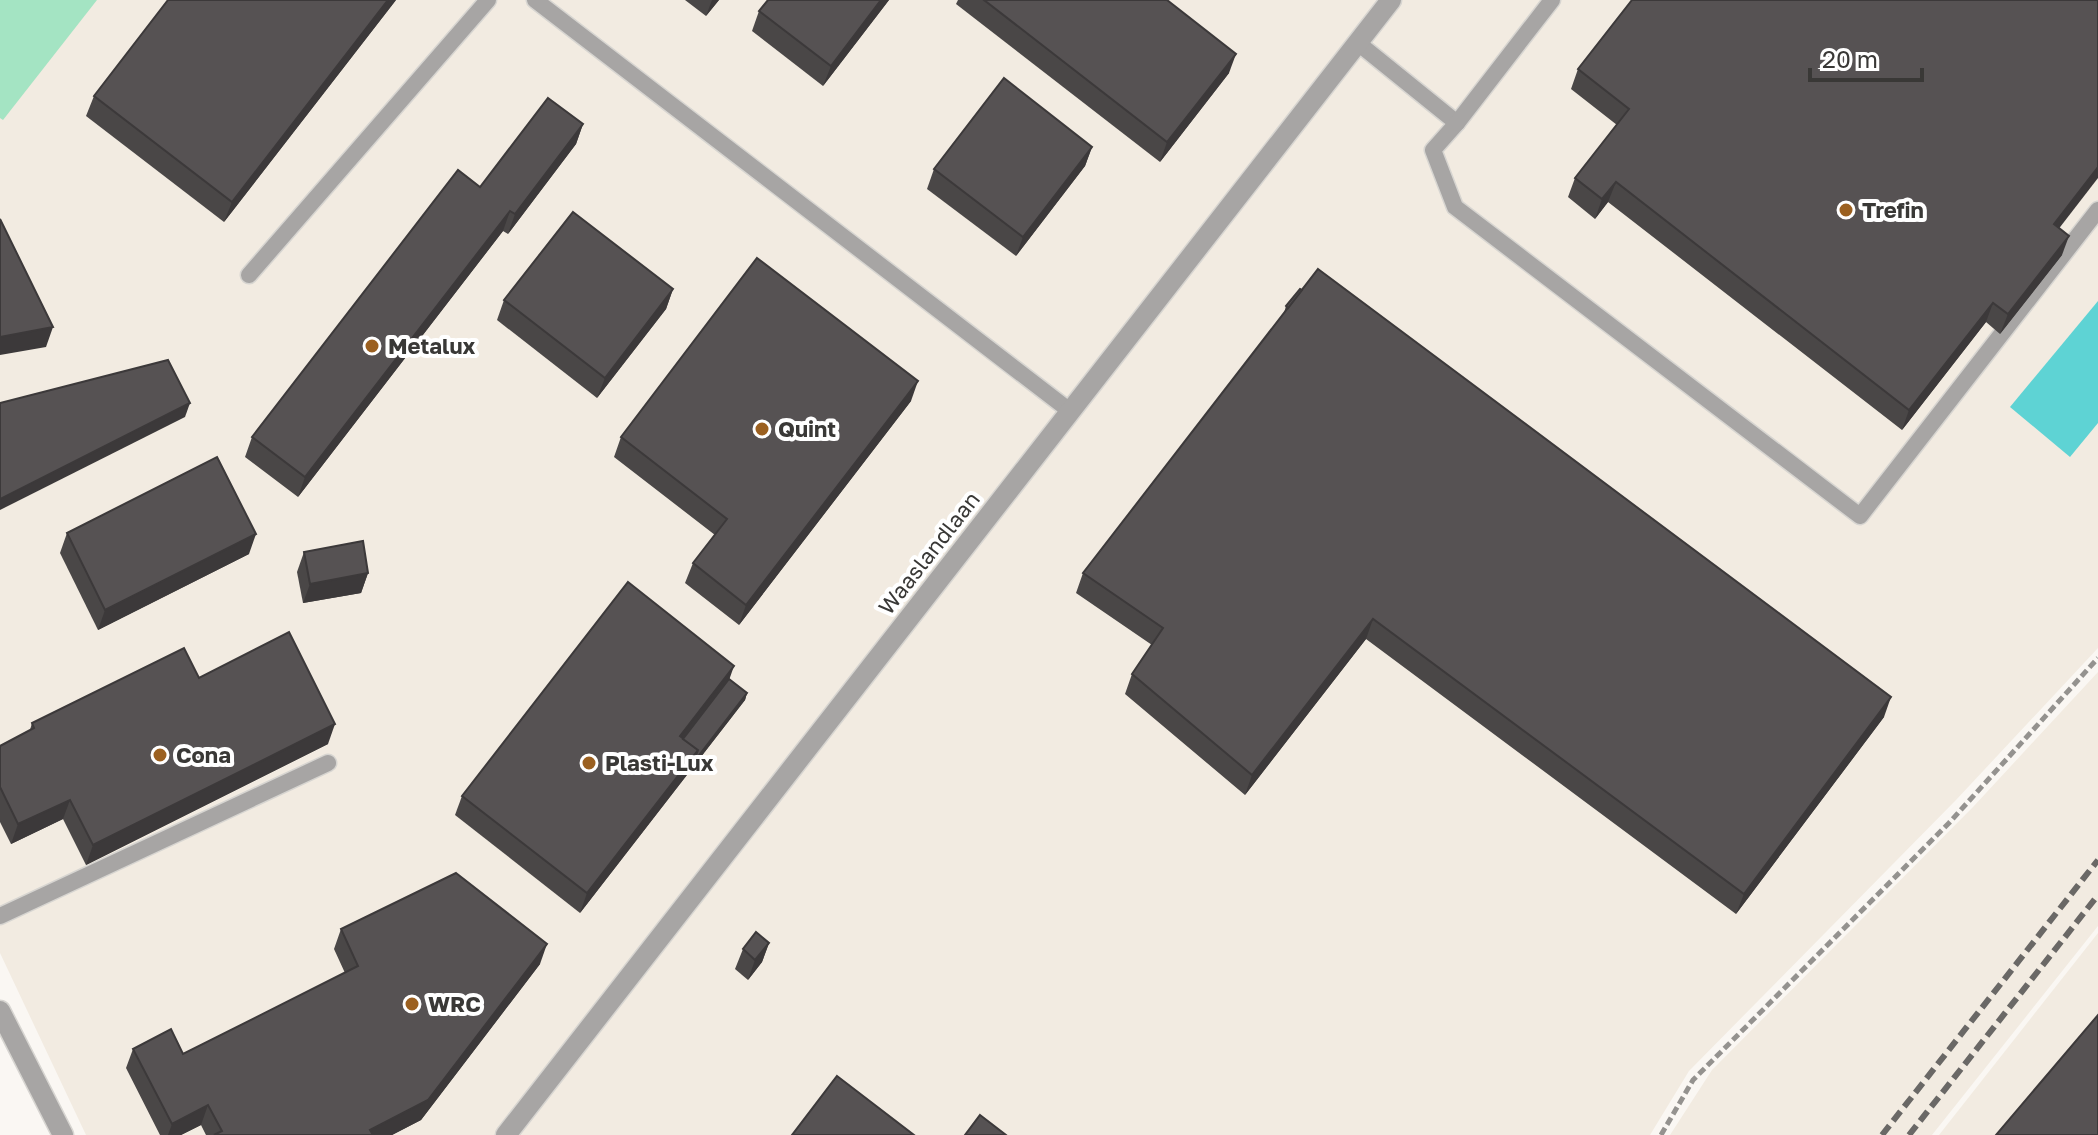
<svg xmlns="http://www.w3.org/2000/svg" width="2098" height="1135" viewBox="0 0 2098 1135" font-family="'Golos Text',sans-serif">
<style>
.built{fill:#f2ebe1}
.green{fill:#a4e4c3}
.water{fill:#5ed3d4}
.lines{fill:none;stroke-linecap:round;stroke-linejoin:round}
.service-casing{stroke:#d7d5d1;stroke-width:19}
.minor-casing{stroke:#d7d5d1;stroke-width:23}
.tertiary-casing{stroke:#d7d5d1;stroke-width:23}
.path{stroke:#94928f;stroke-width:5;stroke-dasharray:8 4;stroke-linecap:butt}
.service{stroke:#a7a5a4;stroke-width:16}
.minor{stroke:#a7a5a4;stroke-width:20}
.tertiary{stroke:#a7a5a4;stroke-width:20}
.rail{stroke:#6a6866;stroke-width:6;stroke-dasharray:12 6;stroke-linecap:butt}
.wall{fill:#4a4747}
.shaded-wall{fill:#3c393a}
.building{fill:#565253;stroke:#3c393a;stroke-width:2}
.poi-dot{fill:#9b6020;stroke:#fff;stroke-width:3}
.labels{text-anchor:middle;stroke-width:8;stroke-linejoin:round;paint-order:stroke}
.poi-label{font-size:22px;font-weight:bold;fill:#393836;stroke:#fff;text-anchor:start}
.street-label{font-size:22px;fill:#393836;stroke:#fff}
</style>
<rect width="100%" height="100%" fill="#faf7f3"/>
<g class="built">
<polygon points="0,0 2098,0 2098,648 1956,800 1689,1071 1650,1135 86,1135 0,953"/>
<polygon points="2098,672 2098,926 1932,1135 1670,1135 1712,1070 1973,807"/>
<polygon points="2098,933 2098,1135 1939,1135"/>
</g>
<polygon class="green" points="0,0 97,0 3,120 0,118"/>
<polygon class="water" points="2098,301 2098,423 2070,457 2010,407"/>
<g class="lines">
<defs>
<g id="service">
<polyline points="535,0 1070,411"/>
<polyline points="1358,43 1457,123 1433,150 1455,207 1860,516 2098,210"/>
<polyline points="1457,123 1552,0"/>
<polyline points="249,275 488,0"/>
<polyline points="0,916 328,763"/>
</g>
<polyline id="minor" points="506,1135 1391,0"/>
<polyline id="tertiary" points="0,1011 63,1135"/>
</defs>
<use href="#service" class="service-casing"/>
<use href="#minor" class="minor-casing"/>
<use href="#tertiary" class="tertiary-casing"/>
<polyline class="path" points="1661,1135 1693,1080 1949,823 2098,658"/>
<use href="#service" class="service"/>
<use href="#minor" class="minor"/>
<use href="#tertiary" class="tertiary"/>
<g class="rail">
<polyline points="1882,1135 2098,860"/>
<polyline points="1909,1135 2098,895"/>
</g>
</g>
<g class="wall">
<polygon points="396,0 224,222 86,116 94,96"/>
<polygon points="685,0 719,0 706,16"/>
<polygon points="889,0 823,86 752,31 759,11"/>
<polygon points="958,0 1167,0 1229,73 1160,162 956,4"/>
<polygon points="1578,69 2059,228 2062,255 2000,334 1986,322 1902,430 1608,202 1595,219 1568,197 1575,178 1617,125 1571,89"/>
<polygon points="583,124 576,144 508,234 503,231 298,497 245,457 252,437 480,187"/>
<polygon points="1092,147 1085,166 1016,256 927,189 934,169"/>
<polygon points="673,289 666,309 597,398 497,320 504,300"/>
<polygon points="1286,306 1884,717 1736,914 1366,639 1245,795 1125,694 1132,674 1152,645 1076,593 1083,573 1284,313"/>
<polygon points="911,401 739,625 685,583 693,563 715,535 614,457 621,437"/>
<polygon points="67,533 249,554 98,630 60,553"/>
<polygon points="304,552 368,573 361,593 303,603 297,572"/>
<polygon points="199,678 328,744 86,865 63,819 11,844 0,822 0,746 30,730 32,723"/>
<polygon points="729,679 747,693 745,700 580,913 455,815 462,796"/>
<polygon points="341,929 540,964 421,1120 392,1135 206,1135 201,1125 181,1135 160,1135 126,1068 133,1049 183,1054 345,973 334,949"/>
<polygon points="769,943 762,962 748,980 735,969 743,949"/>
</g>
<g class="shaded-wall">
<polygon points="388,0 396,0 224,222 232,202"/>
<polygon points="712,0 719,0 706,16"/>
<polygon points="881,0 889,0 823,86 831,66"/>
<polygon points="1236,54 1229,73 1160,162 1167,142"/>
<polygon points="583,124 576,144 508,234 515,214"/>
<polygon points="1092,147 1085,166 1016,256 1023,237"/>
<polygon points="2098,167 2098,178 2047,244 2054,224"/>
<polygon points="1616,182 1608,202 1595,219 1602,199"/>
<polygon points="510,211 503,231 298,497 305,477"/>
<polygon points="2069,236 2062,255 2000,334 2008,314"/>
<polygon points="673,289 666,309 597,398 605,378"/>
<polygon points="1993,303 1986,322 1902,430 1909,410"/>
<polygon points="53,327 46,347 0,355 0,337"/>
<polygon points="918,381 911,401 739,625 746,605"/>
<polygon points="190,403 185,417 0,510 0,499"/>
<polygon points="256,534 249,554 98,630 105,610"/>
<polygon points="368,573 361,593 303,603 310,584"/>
<polygon points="1373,619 1366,639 1245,795 1252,775"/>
<polygon points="734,666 727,686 675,749 680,736"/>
<polygon points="747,693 745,700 580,913 587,893 698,750"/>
<polygon points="1891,697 1884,717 1736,914 1744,894"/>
<polygon points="335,724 328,744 86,865 93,845"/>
<polygon points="70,800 63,819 11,844 18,824"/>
<polygon points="769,943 762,962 748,980 755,960"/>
<polygon points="547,944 540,964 421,1120 392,1135 368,1135 370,1130"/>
<polygon points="208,1105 201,1125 181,1135 168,1135 172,1124"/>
</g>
<g class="building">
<polygon points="168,0 388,0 232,202 94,96"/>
<polygon points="768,0 881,0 831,66 759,11"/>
<polygon points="984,0 1167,0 1236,54 1167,142"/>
<polygon points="1632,0 2098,0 2098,167 2054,224 2069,236 2008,314 1993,303 1909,410 1616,182 1602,199 1575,178 1629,109 1578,69"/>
<polygon points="1004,78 1092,147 1023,237 934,169"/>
<polygon points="548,98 583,124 515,214 510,211 305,477 252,437 458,170 480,187"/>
<polygon points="573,212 673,289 605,378 504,300"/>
<polygon points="0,219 53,327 0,337"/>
<polygon points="757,258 918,381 746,605 693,563 727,519 621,437"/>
<polygon points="1318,269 1891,697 1744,894 1373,619 1252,775 1132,674 1163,628 1083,573"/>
<polygon points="1300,289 1302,290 1288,308 1286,306"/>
<polygon points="168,360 190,403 0,499 0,403"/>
<polygon points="217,457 256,534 105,610 67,533"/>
<polygon points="363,541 368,573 310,584 304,552"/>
<polygon points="628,582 734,666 680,736 698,750 587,893 462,796"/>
<polygon points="289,632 335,724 93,845 70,800 18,824 0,787 0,746 34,728 32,723 184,648 199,678"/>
<polygon points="729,679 747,693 693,763 698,750 683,739"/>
<polygon points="456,873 547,944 428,1100 370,1130 373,1135 214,1135 222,1131 208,1105 172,1124 133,1049 171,1029 183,1054 358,966 341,929"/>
<polygon points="756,932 769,943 755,960 743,949"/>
<polygon points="2098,1015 2098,1135 1996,1135"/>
<polygon points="837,1076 914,1135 792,1135"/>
<polygon points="980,1115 1006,1135 965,1135"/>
</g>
<g class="poi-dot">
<circle cx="1846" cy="210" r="8"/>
<circle cx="372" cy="346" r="8"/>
<circle cx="762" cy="429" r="8"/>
<circle cx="160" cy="755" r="8"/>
<circle cx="589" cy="763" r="8"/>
<circle cx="412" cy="1004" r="8"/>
</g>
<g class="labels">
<g class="poi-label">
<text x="1862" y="218">Trefin</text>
<text x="388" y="354">Metalux</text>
<text x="778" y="437">Quint</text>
<text x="176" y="763">Cona</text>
<text x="605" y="771">Plasti-Lux</text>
<text x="428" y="1012">WRC</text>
</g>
<g class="street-label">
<text transform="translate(929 553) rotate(-52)" y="8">Waaslandlaan</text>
</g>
</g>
<path d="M1810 68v12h112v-12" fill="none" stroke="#393836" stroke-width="4"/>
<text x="1822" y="68" font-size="24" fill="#393836" stroke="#ffffff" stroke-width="6" paint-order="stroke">20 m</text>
</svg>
